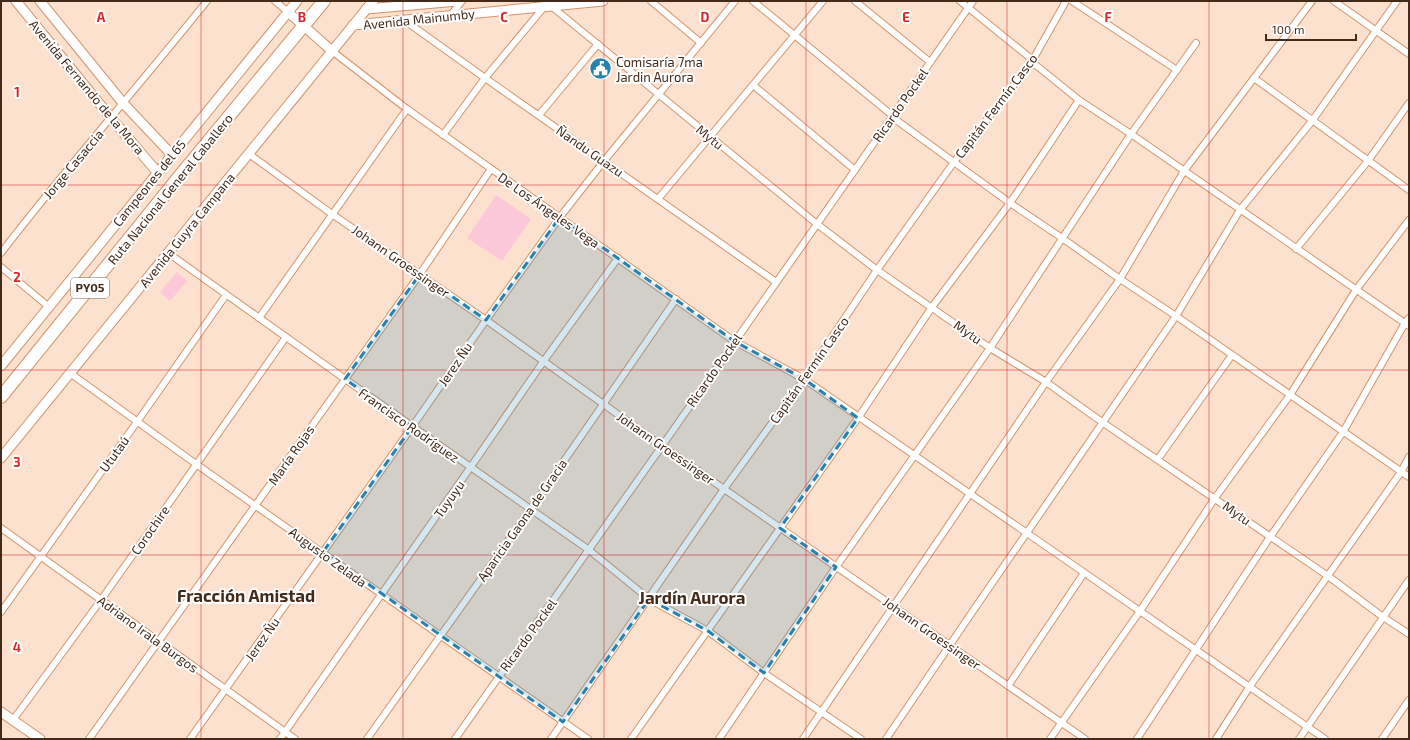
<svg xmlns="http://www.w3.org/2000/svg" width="1410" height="740" viewBox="0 0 1410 740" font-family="'Exo 2',sans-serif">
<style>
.green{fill:#fdc7da}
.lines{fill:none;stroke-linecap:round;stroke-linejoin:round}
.street-casing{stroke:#d49468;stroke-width:8}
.secondary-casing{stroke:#d49468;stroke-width:11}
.highway-casing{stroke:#d49468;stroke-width:14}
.street{stroke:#fff;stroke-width:6}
.secondary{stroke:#fff;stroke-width:9}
.highway{stroke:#fff;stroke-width:12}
.marked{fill:#2782af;fill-opacity:0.2;stroke:#2782af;stroke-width:3;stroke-dasharray:8 5;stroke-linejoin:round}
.grid{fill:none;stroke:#d62828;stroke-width:1;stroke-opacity:0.55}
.labels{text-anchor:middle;stroke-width:4;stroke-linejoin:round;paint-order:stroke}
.shield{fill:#fff;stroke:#7c6a5d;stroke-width:1}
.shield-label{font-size:12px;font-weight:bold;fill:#442a18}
.street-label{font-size:13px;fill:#442a18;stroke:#fff}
.poi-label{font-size:13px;fill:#442a18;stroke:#fff;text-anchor:start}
.district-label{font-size:17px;font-weight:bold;fill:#442a18;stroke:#fff}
.grid-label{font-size:13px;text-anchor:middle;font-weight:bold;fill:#d62828;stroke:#fff;stroke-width:4;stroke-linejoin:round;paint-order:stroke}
</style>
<rect width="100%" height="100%" fill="#fde1cf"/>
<g class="green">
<polygon points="496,195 531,219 502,261 467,238"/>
<polygon points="177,272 187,281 170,301 160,292"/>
</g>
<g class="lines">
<defs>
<g id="street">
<polyline points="275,1 288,12"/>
<polyline points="651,1 701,43"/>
<polyline points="753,1 893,116"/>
<polyline points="855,1 930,62"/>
<polyline points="960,1 1029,57 1031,63 1037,66 1079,100 1131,134 1409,326"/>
<polyline points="1072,1 1177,70"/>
<polyline points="1334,1 1409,54"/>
<polyline points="551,6 817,224 877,270 990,348 1046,382 1102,422 1328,576 1383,617 1409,634"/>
<polyline points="450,16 462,1"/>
<polyline points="404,20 485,78 776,282"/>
<polyline points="332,51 407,109 734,341 804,379 1325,739"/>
<polyline points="1254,78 1409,190"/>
<polyline points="753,85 855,170"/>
<polyline points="539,115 598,44"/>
<polyline points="892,117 1010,203 1062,238 1120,279 1176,316 1409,477"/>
<polyline points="443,135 485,78 549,1"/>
<polyline points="249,154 332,214 486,320 662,446 1085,739"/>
<polyline points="658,199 823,1"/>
<polyline points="1296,249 1368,161 1409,103"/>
<path d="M 1,253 C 67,167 139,86 207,1"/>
<polyline points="168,253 345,379 589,550 649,599 708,631 764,673 861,739"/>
<polyline points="1,267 49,307"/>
<polyline points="259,318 407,109"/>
<polyline points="70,373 196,464 588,739"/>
<polyline points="1158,459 1232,355"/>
<polyline points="1,528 295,739"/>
<polyline points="1,612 137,422 226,295"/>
<polyline points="1008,686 1084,573"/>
<polyline points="13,720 101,600 286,337"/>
<polyline points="89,739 420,274 491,169"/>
<polyline points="190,739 412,427 486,320 560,217 604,161 735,1"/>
<polyline points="280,739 470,468 543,362 618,258"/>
<polyline points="367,739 530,510 676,299"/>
<polyline points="455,739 662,446 973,1"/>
<polyline points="551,739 724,489 804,379 877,270 954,162 1031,63 1066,1"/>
<polyline points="631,739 858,418 932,307 1010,203 1079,100"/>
<polyline points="719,739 836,567 990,348 1131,134 1196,43"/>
<polyline points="803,739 1046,382 1120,279 1184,171 1312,1"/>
<polyline points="886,739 975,608 1176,316 1240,210 1312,121 1397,1"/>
<polyline points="1050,739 1140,611 1215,498 1290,395 1356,290 1409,220"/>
<polyline points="1137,739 1270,537 1343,432 1405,323 1409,318"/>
<polyline points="1216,739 1250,686 1401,472 1409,457"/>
<polyline points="1299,739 1409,580"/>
<polyline points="1382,739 1409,700"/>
</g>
<g id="secondary">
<polyline points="16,1 111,118 158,173"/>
<polyline points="40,1 123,103 172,155"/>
<polyline points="366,9 458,1"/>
<polyline points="288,12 332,51"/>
<polyline points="353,25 603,1"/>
<polyline points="1,366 297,1"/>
<polyline points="1,458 373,1"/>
<polyline points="1,712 40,739"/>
</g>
<polyline id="highway" points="1,397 178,178 324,1"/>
</defs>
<use href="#street" class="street-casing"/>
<use href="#secondary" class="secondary-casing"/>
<use href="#highway" class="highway-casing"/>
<use href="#street" class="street"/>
<use href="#secondary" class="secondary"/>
<use href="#highway" class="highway"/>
</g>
<path class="marked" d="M 560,217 L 734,341 L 804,379 L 858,418 L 780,528 L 836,567 L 764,673 L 708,631 L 649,599 L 563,722 L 323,552 L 412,427 L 345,379 L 420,274 L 486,320 Z"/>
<path class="grid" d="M 201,1 L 201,739M 403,1 L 403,739M 604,1 L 604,739M 806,1 L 806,739M 1007,1 L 1007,739M 1209,1 L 1209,739M 1,185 L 1409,185M 1,370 L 1409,370M 1,555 L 1409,555"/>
<defs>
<symbol id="civic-disc" viewBox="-11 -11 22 22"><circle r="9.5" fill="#2782af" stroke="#fff"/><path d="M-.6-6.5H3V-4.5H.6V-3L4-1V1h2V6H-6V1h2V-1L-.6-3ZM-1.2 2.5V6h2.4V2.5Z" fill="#fff"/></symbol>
</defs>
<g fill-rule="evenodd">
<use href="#civic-disc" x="588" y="56" width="25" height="25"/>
</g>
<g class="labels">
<rect class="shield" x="71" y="278" width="38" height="20" rx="3"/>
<g class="shield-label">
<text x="90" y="292">PY05</text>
</g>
<g class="street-label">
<text transform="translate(419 19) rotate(-6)" y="5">Avenida Mainumby</text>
<text transform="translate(87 87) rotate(50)" y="5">Avenida Fernando de la Mora</text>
<text transform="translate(900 105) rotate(-55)" y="5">Ricardo Pockel</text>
<text transform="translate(996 106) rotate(-53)" y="5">Capitán Fermín Casco</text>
<text transform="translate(710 137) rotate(39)" y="5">Mytu</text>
<text transform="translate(590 151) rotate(35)" y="5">Ñandu Guazu</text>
<text transform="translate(73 164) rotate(-50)" y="5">Jorge Casaccia</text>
<text transform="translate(149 183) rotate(-51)" y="5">Campeones del 65</text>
<text transform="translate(170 189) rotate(-51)" y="5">Ruta Nacional General Caballero</text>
<text transform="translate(549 210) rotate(35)" y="5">De Los Ángeles Vega</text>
<text transform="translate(187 230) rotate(-51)" y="5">Avenida Guyra Campana</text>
<text transform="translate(401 261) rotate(35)" y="5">Johann Groessinger</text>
<text transform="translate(968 332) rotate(35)" y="5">Mytu</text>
<text transform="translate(455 364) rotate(-56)" y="5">Jerez Ñu</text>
<text transform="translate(714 370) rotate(-55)" y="5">Ricardo Pockel</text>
<text transform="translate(809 370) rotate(-55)" y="5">Capitán Fermín Casco</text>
<text transform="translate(409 425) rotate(35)" y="5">Francisco Rodríguez</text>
<text transform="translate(666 448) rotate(35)" y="5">Johann Groessinger</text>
<text transform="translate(114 454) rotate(-54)" y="5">Ututaú</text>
<text transform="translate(291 455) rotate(-55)" y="5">María Rojas</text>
<text transform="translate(449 499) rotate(-55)" y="5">Tuyuyu</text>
<text transform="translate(1237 513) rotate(35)" y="5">Mytu</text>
<text transform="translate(522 520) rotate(-55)" y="5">Aparicia Gaona de Gracia</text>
<text transform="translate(150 530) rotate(-55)" y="5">Corochire</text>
<text transform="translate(328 557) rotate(36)" y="5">Augusto Zelada</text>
<text transform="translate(932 633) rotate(35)" y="5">Johann Groessinger</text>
<text transform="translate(148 634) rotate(36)" y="5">Adriano Irala Burgos</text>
<text transform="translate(528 635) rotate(-54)" y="5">Ricardo Pockel</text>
<text transform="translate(262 639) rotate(-55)" y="5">Jerez Ñu</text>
</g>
<g class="poi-label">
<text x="616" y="67">Comisaría 7ma<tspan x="616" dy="15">Jardin Aurora</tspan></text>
</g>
<g class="district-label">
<text x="246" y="602">Fracción Amistad</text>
<text x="692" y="604">Jardín Aurora</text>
</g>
</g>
<g class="grid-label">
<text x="101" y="22">A</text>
<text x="302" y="22">B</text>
<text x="504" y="22">C</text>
<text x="705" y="22">D</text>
<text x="906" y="22">E</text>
<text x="1108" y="22">F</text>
<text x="17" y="97">1</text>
<text x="17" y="282">2</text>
<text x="17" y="467">3</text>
<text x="17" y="652">4</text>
</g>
<rect width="1410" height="740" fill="none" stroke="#442a18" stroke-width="4"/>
<path d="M1266 34v6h90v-6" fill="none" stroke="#442a18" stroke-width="2"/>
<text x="1272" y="34" font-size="12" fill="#442a18" stroke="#ffffff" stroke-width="3" paint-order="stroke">100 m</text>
</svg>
